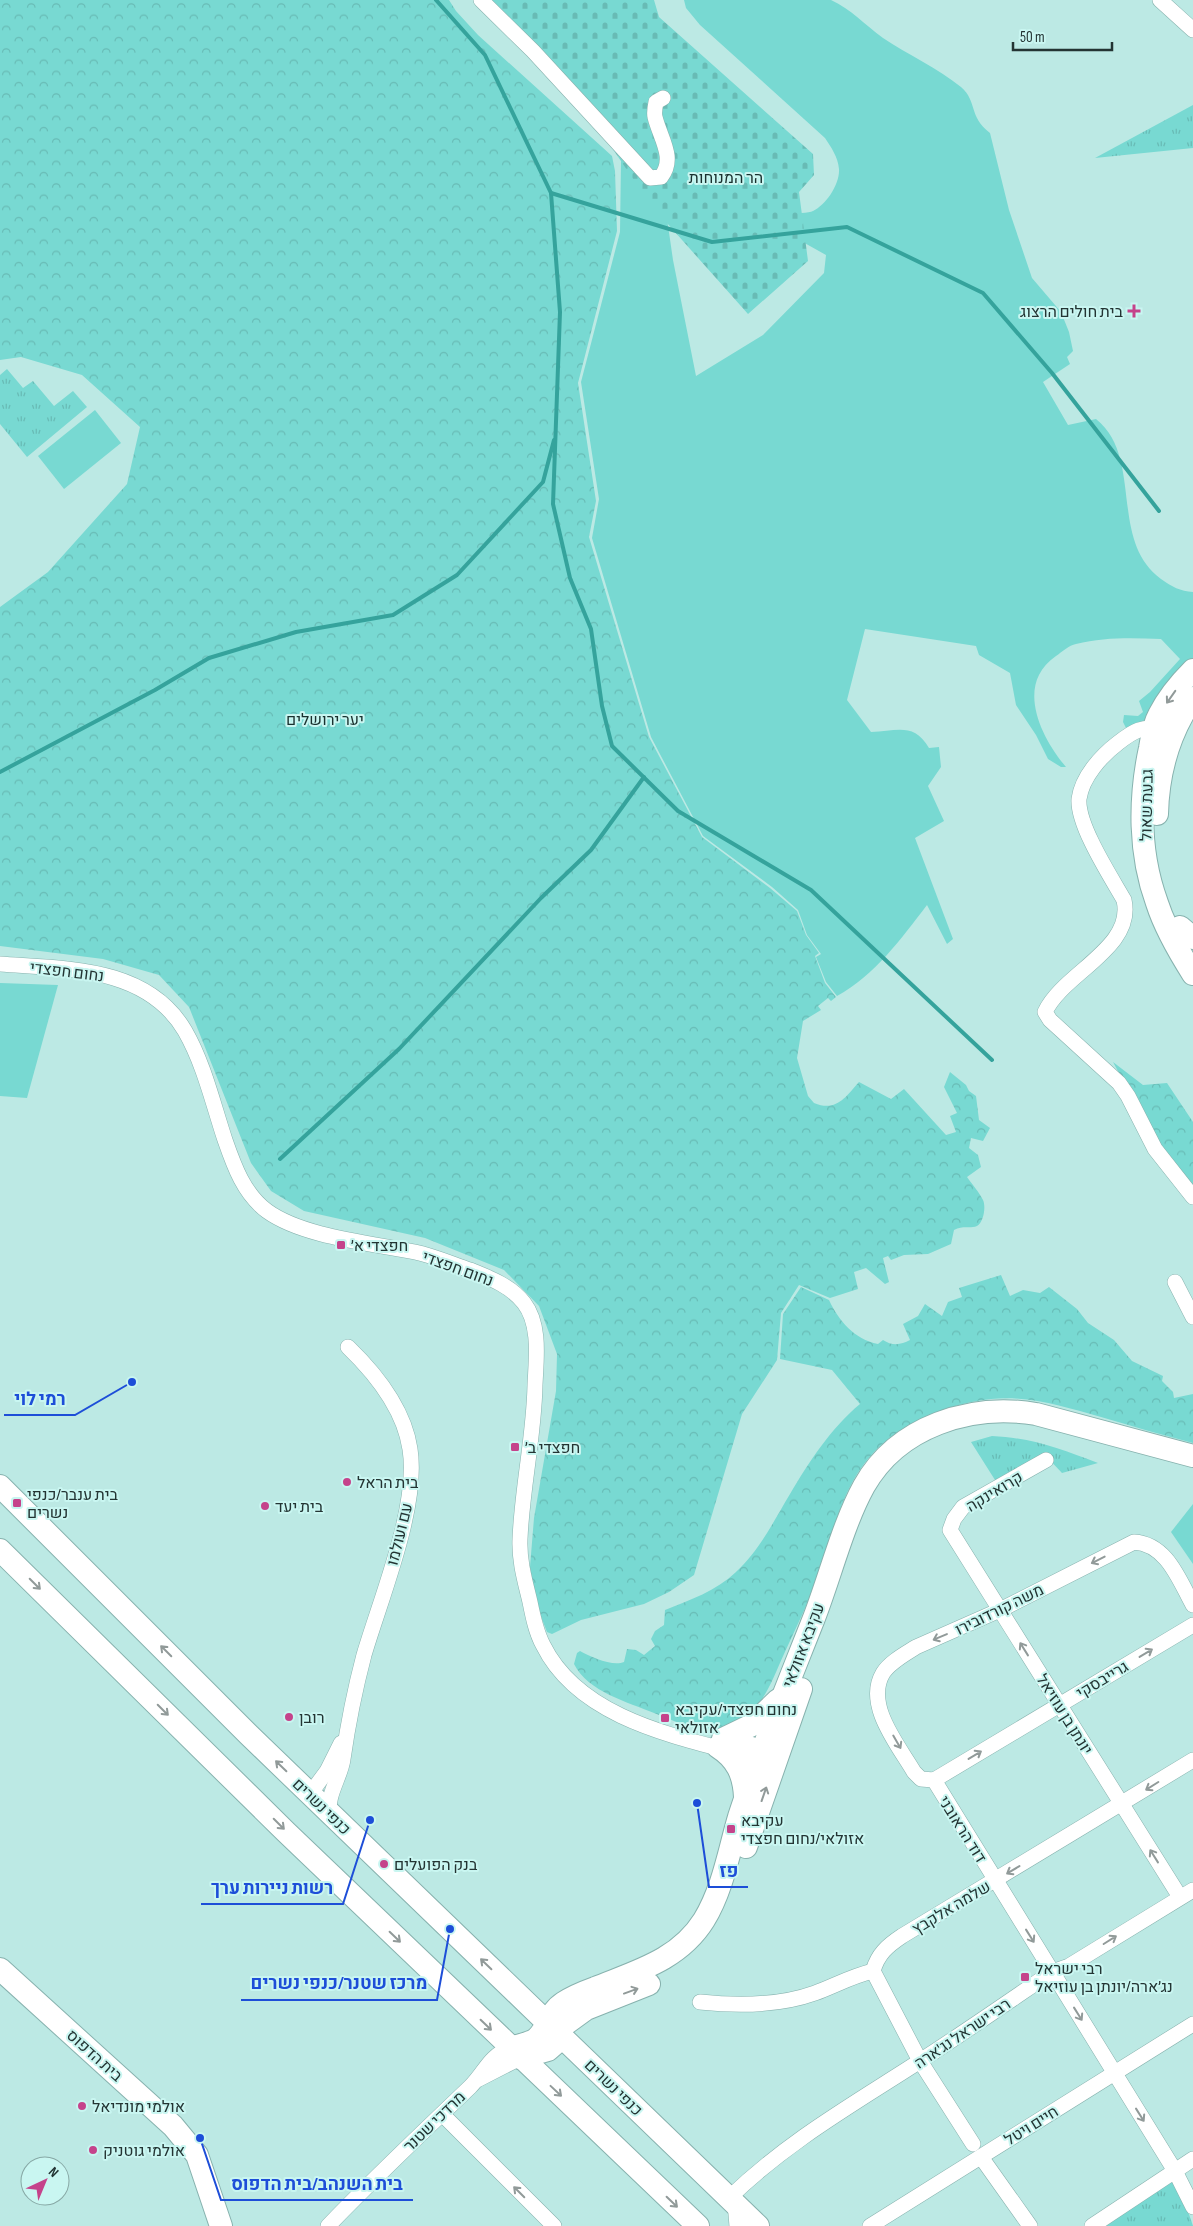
<svg xmlns="http://www.w3.org/2000/svg" width="1193" height="2226" viewBox="0 0 1193 2226" font-family="'Sofia Sans Condensed',Heebo,sans-serif">
<style>
.grass{fill:#78d9d2}
.forest{fill:url(#forest-crowns)}
.cemetery{fill:url(#cemetery-stones)}
.park{fill:url(#park-tufts)}
.lines{fill:none;stroke-linecap:round;stroke-linejoin:round}
.stream{stroke:#35a39c;stroke-width:4}
.street-casing{stroke:#87b2ae;stroke-width:16}
.secondary-casing{stroke:#87b2ae;stroke-width:24}
.street{stroke:#fff;stroke-width:15}
.secondary{stroke:#fff;stroke-width:22}
.oneway{stroke:#919a99}
.poi-dot{fill:#c5438b;stroke:#c9f6f1;stroke-width:2}
.labels{text-anchor:middle;stroke-width:4;stroke-linejoin:round;paint-order:stroke}
.park-label{font-size:16px;fill:#19312f;stroke:#c9f6f1}
.poi-label{font-size:16px;fill:#233433;stroke:#c9f6f1;text-anchor:start}
.street-label{font-size:16px;fill:#233433;stroke:#c9f6f1}
.leader{fill:none;stroke:#1d4ed8;stroke-width:2}
.callout-dot{fill:#1d4ed8;stroke:#c9f6f1;stroke-width:2}
.callout-label{font-size:18px;text-anchor:middle;font-weight:bold;fill:#1d4ed8;stroke:#c9f6f1;stroke-width:4;stroke-linejoin:round;paint-order:stroke}
</style>
<defs>
<pattern id="forest-crowns" width="20" height="18" patternUnits="userSpaceOnUse" patternTransform="scale(1.25)"><rect width="20" height="18" fill="#78d9d2"/><path d="M2 6a3 3 0 1 1 6 0M12 15a3 3 0 1 1 6 0" fill="none" stroke="#68bbb5"/></pattern>
<pattern id="cemetery-stones" width="16" height="16" patternUnits="userSpaceOnUse" patternTransform="scale(1.25)"><rect width="16" height="16" fill="#78d9d2"/><path d="M2 7V4a2 2 0 0 1 4 0v3zM10 15v-3a2 2 0 0 1 4 0v3z" fill="#68bbb5"/></pattern>
<pattern id="park-tufts" width="24" height="20" patternUnits="userSpaceOnUse" patternTransform="scale(1.25)"><rect width="24" height="20" fill="#78d9d2"/><path d="M3 7l-1-3M5 7V3M7 7l1-3M15 17l-1-3M17 17v-4M19 17l1-3" fill="none" stroke="#68bbb5"/></pattern>
</defs>
<rect width="100%" height="100%" fill="#bce9e4"/>
<g class="grass">
<path d="M 684,0 L 831,0 C 851,9 865,25 883,38 C 907,54 939,69 961,87 C 978,102 968,116 990,133 L 1009,210 L 1032,278 L 1061,312 L 1069,332 L 1073,351 L 1067,357 L 1070,364 L 1043,382 L 1068,425 L 1096,419 C 1144,457 1108,540 1161,579 C 1172,587 1180,591 1193,592 L 1193,659 L 1176,679 L 1152,716 L 1127,730 L 1123,722 L 1124,715 L 1138,716 L 1143,712 L 1139,701 L 1150,692 L 1180,659 L 1161,639 C 1132,638 1104,637 1076,644 C 1069,645 1062,652 1056,656 C 1015,684 1040,736 1066,767 L 1061,767 L 1048,759 L 1036,735 L 1016,705 L 1010,673 L 979,655 L 976,646 L 865,629 L 847,700 L 871,732 C 897,731 914,722 929,748 L 939,747 L 941,767 L 928,786 L 944,821 L 915,838 L 953,939 L 947,944 L 927,905 C 901,939 875,975 837,996 L 826,982 L 816,957 L 821,954 L 807,935 L 798,910 L 772,887 L 703,836 L 651,737 L 592,538 L 599,499 L 581,382 L 620,232 L 621,161 L 661,177 L 673,260 L 696,376 L 763,335 L 824,273 L 826,255 L 751,213 C 762,213 805,215 813,211 C 826,205 840,184 839,169 C 838,157 831,147 825,138 L 700,25 L 686,8 Z"/>
<polygon points="95,410 121,443 64,489 38,456"/>
<polygon points="0,983 58,985 27,1098 0,1096"/>
<polygon points="1193,1504 1193,1564 1171,1532"/>
</g>
<g class="forest">
<path d="M 0,0 L 449,0 L 456,11 L 478,35 L 612,156 L 615,171 L 617,231 L 578,383 L 596,501 L 589,537 L 649,737 L 702,837 L 770,888 L 797,911 L 806,935 L 819,953 L 815,956 L 825,983 L 836,997 L 831,1001 L 828,998 L 818,1006 L 821,1010 L 803,1021 L 797,1058 L 808,1096 L 814,1103 C 836,1112 845,1098 859,1082 L 891,1099 L 904,1089 L 946,1135 L 956,1132 L 950,1116 L 957,1113 L 944,1087 L 950,1072 L 966,1085 L 969,1091 L 976,1096 L 979,1120 L 990,1128 L 983,1141 L 971,1138 L 969,1148 L 978,1155 L 981,1167 L 967,1177 C 972,1184 979,1192 983,1200 C 986,1206 984,1222 977,1226 C 970,1229 963,1225 954,1230 L 951,1244 L 928,1254 L 904,1255 L 891,1260 L 888,1256 L 883,1258 L 889,1282 L 885,1284 L 866,1268 L 854,1272 L 858,1289 L 830,1298 L 799,1285 L 781,1313 L 777,1360 L 742,1414 L 694,1575 L 669,1592 L 644,1604 L 581,1620 L 552,1634 L 547,1632 L 536,1604 L 530,1567 L 534,1518 L 556,1391 L 557,1354 L 539,1306 L 504,1270 L 425,1238 L 304,1211 L 271,1191 L 251,1163 L 189,1007 L 159,975 L 103,959 L 0,946 L 0,607 L 48,572 L 127,484 L 140,427 L 82,375 L 21,357 L 0,360 Z"/>
<polygon points="1113,1062 1143,1085 1167,1083 1193,1122 1193,1190 1152,1135"/>
<path d="M 1001,1275 L 1010,1296 L 1023,1290 L 1040,1293 L 1049,1287 L 1077,1309 L 1088,1323 L 1114,1340 L 1132,1361 L 1163,1376 L 1162,1381 L 1173,1392 L 1174,1398 L 1193,1394 L 1193,1443 C 1162,1435 1132,1426 1101,1417 C 1065,1407 1028,1395 991,1399 C 960,1402 931,1413 905,1428 C 883,1440 865,1459 853,1481 C 834,1516 826,1557 811,1594 C 803,1614 793,1634 784,1654 C 777,1669 771,1686 762,1699 C 752,1713 735,1726 718,1729 C 697,1733 673,1720 654,1713 C 628,1702 588,1692 574,1664 L 577,1653 L 580,1651 C 591,1657 613,1667 624,1662 L 627,1649 L 636,1650 L 644,1655 L 655,1646 L 651,1639 L 655,1631 L 664,1625 L 665,1610 C 690,1600 716,1591 736,1572 C 760,1550 773,1522 790,1494 C 809,1462 831,1428 860,1404 L 832,1370 L 780,1359 L 783,1314 L 801,1287 L 829,1300 C 839,1321 854,1339 878,1344 L 883,1340 C 892,1346 901,1345 910,1340 L 903,1324 L 918,1316 L 925,1304 L 942,1316 L 948,1302 L 962,1297 L 959,1288 Z"/>
</g>
<polygon class="cemetery" points="483,0 654,0 659,17 813,154 814,175 799,192 808,261 748,314 650,204 577,96"/>
<g class="park">
<polygon points="1193,105 1193,148 1095,158"/>
<polygon points="7,369 23,388 33,381 54,406 73,391 87,407 27,457 0,424 0,375"/>
<path d="M 992,1436 C 1033,1438 1060,1449 1098,1463 L 1062,1473 L 1044,1454 L 995,1480 L 971,1442 Z"/>
<polygon points="1172,2177 1182,2194 1193,2226 1099,2226"/>
</g>
<g class="lines">
<g class="stream">
<polyline points="436,0 485,55 551,193 560,312 553,504 570,578 591,629 602,706 612,746 678,811 811,890 992,1060"/>
<polyline points="551,193 712,242 847,227 983,293 1052,373 1159,511"/>
<polyline points="0,772 155,690 209,658 296,632 393,615 457,575 543,482 554,440"/>
<polyline points="280,1159 399,1049 541,898 591,850 644,777"/>
</g>
<defs>
<g id="street">
<path d="M 481,0 L 533,51 L 650,178 L 661,177 C 676,158 660,138 655,117 C 654,113 655,107 656,102 L 663,98"/>
<polyline points="1160,0 1193,30"/>
<path d="M 1162,730 C 1144,724 1132,732 1118,743 C 1101,756 1082,777 1079,799 C 1077,825 1111,877 1124,900 C 1135,948 1063,973 1045,1012 L 1050,1020 L 1119,1083 L 1128,1096 L 1155,1149 L 1193,1197"/>
<path d="M 0,964 C 66,969 147,966 185,1031 C 204,1064 213,1104 225,1140 C 234,1166 244,1194 267,1211 C 303,1237 371,1243 415,1252 C 434,1256 452,1264 470,1270 C 490,1278 511,1286 524,1303 C 541,1325 536,1360 535,1385 C 534,1437 522,1488 520,1539 C 519,1561 525,1581 530,1602 C 533,1617 536,1632 543,1645 C 581,1722 685,1738 759,1759 L 767,1759"/>
<polyline points="1175,1282 1193,1317"/>
<polyline points="1046,1460 963,1507 954,1519 950,1530 1180,1897"/>
<path d="M 724,1739 C 741,1741 757,1744 771,1754"/>
<path d="M 934,1780 L 921,1779 L 914,1772 C 899,1746 864,1705 883,1673 C 890,1662 905,1654 916,1647 L 1000,1610 L 1134,1542 C 1167,1544 1179,1580 1193,1605"/>
<polyline points="934,1780 1175,2171 1193,2207"/>
<polyline points="934,1780 1193,1625"/>
<polyline points="310,1794 327,1771 341,1743"/>
<path d="M 330,1813 C 326,1796 341,1776 343,1759 C 348,1724 355,1689 364,1655 C 381,1597 419,1507 410,1449 C 404,1409 376,1374 348,1347"/>
<path d="M 873,1971 C 878,1954 887,1946 902,1936 L 1193,1760"/>
<polyline points="873,1971 920,2061 973,2144"/>
<path d="M 700,2002 C 738,2006 779,2006 815,1993 C 834,1986 852,1976 873,1971"/>
<polyline points="479,2079 520,2058"/>
<polyline points="442,2114 554,2226"/>
<polyline points="981,2157 1030,2226"/>
<path d="M 729,2198 C 788,2141 852,2105 920,2061 C 965,2032 1008,2002 1052,1972 L 1069,1966 L 1193,1890"/>
<polyline points="735,2202 737,2226"/>
<path d="M 328,2226 C 374,2178 422,2133 470,2087 C 486,2071 488,2057 510,2048"/>
<polyline points="870,2226 1193,2024"/>
<polyline points="1092,2226 1193,2159"/>
</g>
<g id="secondary">
<path d="M 1193,670 C 1180,683 1167,699 1159,715 C 1153,726 1152,737 1150,748 C 1139,799 1139,854 1157,903 C 1165,928 1179,952 1193,974"/>
<path d="M 1157,814 C 1158,771 1169,733 1193,698"/>
<polyline points="1180,927 1193,938"/>
<polyline points="0,1486 249,1735 758,2226"/>
<polyline points="0,1550 286,1832 698,2226"/>
<polyline points="723,1739 752,1725 778,1700"/>
<path d="M 718,1747 C 737,1759 744,1775 745,1797"/>
<polyline points="746,1847 801,1689"/>
<polyline points="0,1969 173,2126 197,2155 221,2226"/>
<path d="M 510,2048 C 518,2045 529,2044 536,2039 C 548,2029 549,2012 563,2003 C 572,1997 584,1992 595,1988 C 637,1971 679,1960 704,1920 C 723,1889 729,1851 739,1817 C 761,1749 788,1684 814,1618 C 830,1577 843,1524 864,1486 C 898,1426 971,1403 1036,1414 L 1193,1456"/>
<polyline points="520,2058 548,2050 556,2043 564,2025 586,2009 649,1984"/>
</g>
</defs>
<use href="#street" class="street-casing"/>
<use href="#secondary" class="secondary-casing"/>
<use href="#street" class="street"/>
<use href="#secondary" class="secondary"/>
</g>
<defs><path id="oneway-shaft" d="M-6 0H5M1.5-3L5.5 0L1.5 3" fill="none" stroke-width="1.6" stroke-linecap="round" stroke-linejoin="round" transform="scale(1.25)"/></defs>
<g class="oneway">
<use href="#oneway-shaft" transform="translate(1171 697) rotate(125)"/>
<use href="#oneway-shaft" transform="translate(1098 1560) rotate(153)"/>
<use href="#oneway-shaft" transform="translate(35 1584) rotate(45)"/>
<use href="#oneway-shaft" transform="translate(940 1637) rotate(157)"/>
<use href="#oneway-shaft" transform="translate(1024 1649) rotate(-122)"/>
<use href="#oneway-shaft" transform="translate(166 1651) rotate(-135)"/>
<use href="#oneway-shaft" transform="translate(1146 1653) rotate(-31)"/>
<use href="#oneway-shaft" transform="translate(163 1710) rotate(45)"/>
<use href="#oneway-shaft" transform="translate(897 1742) rotate(60)"/>
<use href="#oneway-shaft" transform="translate(975 1755) rotate(-31)"/>
<use href="#oneway-shaft" transform="translate(281 1766) rotate(-136)"/>
<use href="#oneway-shaft" transform="translate(1152 1786) rotate(148)"/>
<use href="#oneway-shaft" transform="translate(764 1794) rotate(-71)"/>
<use href="#oneway-shaft" transform="translate(279 1824) rotate(45)"/>
<use href="#oneway-shaft" transform="translate(1154 1856) rotate(-122)"/>
<use href="#oneway-shaft" transform="translate(1013 1870) rotate(149)"/>
<use href="#oneway-shaft" transform="translate(1030 1936) rotate(58)"/>
<use href="#oneway-shaft" transform="translate(395 1937) rotate(44)"/>
<use href="#oneway-shaft" transform="translate(1110 1940) rotate(-32)"/>
<use href="#oneway-shaft" transform="translate(486 1964) rotate(-136)"/>
<use href="#oneway-shaft" transform="translate(631 1991) rotate(-20)"/>
<use href="#oneway-shaft" transform="translate(1078 2014) rotate(58)"/>
<use href="#oneway-shaft" transform="translate(486 2025) rotate(44)"/>
<use href="#oneway-shaft" transform="translate(556 2091) rotate(43)"/>
<use href="#oneway-shaft" transform="translate(1140 2115) rotate(58)"/>
<use href="#oneway-shaft" transform="translate(519 2192) rotate(-135)"/>
<use href="#oneway-shaft" transform="translate(672 2202) rotate(44)"/>
</g>
<g class="poi-dot">
<path d="M1131.5 303.5h5v5h5v5h-5v5h-5v-5h-5v-5h5z"/>
<rect x="336" y="1240" width="10" height="10" rx="2.5"/>
<rect x="510" y="1442" width="10" height="10" rx="2.5"/>
<circle cx="347" cy="1482" r="5"/>
<rect x="12" y="1498" width="10" height="10" rx="2.5"/>
<circle cx="265" cy="1506" r="5"/>
<circle cx="289" cy="1717" r="5"/>
<rect x="660" y="1713" width="10" height="10" rx="2.5"/>
<rect x="726" y="1824" width="10" height="10" rx="2.5"/>
<circle cx="384" cy="1864" r="5"/>
<rect x="1020" y="1972" width="10" height="10" rx="2.5"/>
<circle cx="82" cy="2106" r="5"/>
<circle cx="93" cy="2150" r="5"/>
</g>
<g class="labels">
<g class="park-label">
<text x="726" y="183">הר המנוחות</text>
<text x="325" y="725">יער ירושלים</text>
</g>
<g class="poi-label">
<text x="1123" y="317" text-anchor="end">בית חולים הרצוג</text>
<text x="351" y="1251">חפצדי א׳</text>
<text x="525" y="1453">חפצדי ב׳</text>
<text x="357" y="1488">בית הראל</text>
<text x="27" y="1500">בית ענבר/כנפי<tspan x="27" dy="18">נשרים</tspan></text>
<text x="275" y="1512">בית יעד</text>
<text x="675" y="1715">נחום חפצדי/עקיבא<tspan x="675" dy="18">אזולאי</tspan></text>
<text x="299" y="1723">רובן</text>
<text x="741" y="1826">עקיבא<tspan x="741" dy="18">אזולאי/נחום חפצדי</tspan></text>
<text x="394" y="1870">בנק הפועלים</text>
<text x="1035" y="1974">רבי ישראל<tspan x="1035" dy="18">נג׳ארה/יונתן בן עוזיאל</tspan></text>
<text x="92" y="2112">אולמי מונדיאל</text>
<text x="103" y="2156">אולמי גוטניק</text>
</g>
<g class="street-label">
<text transform="translate(1146 805) rotate(-89)" y="6">גבעת שאול</text>
<text transform="translate(67 971) rotate(7)" y="6">נחום חפצדי</text>
<text transform="translate(458 1268) rotate(20)" y="6">נחום חפצדי</text>
<text transform="translate(994 1491) rotate(-31)" y="6">קרואינקה</text>
<text transform="translate(399 1534) rotate(-76)" y="6">עם ועולמו</text>
<text transform="translate(999 1609) rotate(-26)" y="6">משה קורדובירו</text>
<text transform="translate(803 1645) rotate(-69)" y="6">עקיבא אזולאי</text>
<text transform="translate(1102 1679) rotate(-31)" y="6">גרייבסקי</text>
<text transform="translate(1065 1714) rotate(58)" y="6">יונתן בן עוזיאל</text>
<text transform="translate(322 1806) rotate(44)" y="6">כנפי נשרים</text>
<text transform="translate(963 1829) rotate(58)" y="6">דוד הראובני</text>
<text transform="translate(951 1907) rotate(-31)" y="6">שלמה אלקבץ</text>
<text transform="translate(962 2033) rotate(-34)" y="6">רבי ישראל נג'ארה</text>
<text transform="translate(95 2055) rotate(42)" y="6">בית הדפוס</text>
<text transform="translate(614 2087) rotate(44)" y="6">כנפי נשרים</text>
<text transform="translate(434 2121) rotate(-44)" y="6">מרדכי שטנר</text>
<text transform="translate(1031 2125) rotate(-32)" y="6">חיים ויטל</text>
</g>
</g>
<path class="leader" d="M132 1382L75 1415H4M697 1803L709 1887H748M370 1820L343 1904H201M450 1929L437 2000H241M200 2138L221 2200H413"/>
<g class="callout-dot">
<circle cx="132" cy="1382" r="5"/>
<circle cx="697" cy="1803" r="5"/>
<circle cx="370" cy="1820" r="5"/>
<circle cx="450" cy="1929" r="5"/>
<circle cx="200" cy="2138" r="5"/>
</g>
<g class="callout-label">
<text x="40" y="1405">רמי לוי</text>
<text x="729" y="1877">פז</text>
<text x="272" y="1894">רשות ניירות ערך</text>
<text x="339" y="1989">מרכז שטנר/כנפי נשרים</text>
<text x="317" y="2190">בית השנהב/בית הדפוס</text>
</g>
<g transform="translate(45 2181) rotate(44)"><circle r="24" fill="#c9f6f1" stroke="#87a8a5"/>
<path d="M0-4L9 19L0 12L-9 19Z" fill="#c5438b"/>
<text y="-8" font-size="14" font-weight="bold" text-anchor="middle" fill="#233433">N</text>
</g>
<path d="M1013 42v8h99v-8" fill="none" stroke="#233433" stroke-width="2.5"/>
<text x="1020" y="42" font-size="15" fill="#233433" stroke="#c9f6f1" stroke-width="4" paint-order="stroke">50 m</text>
</svg>
